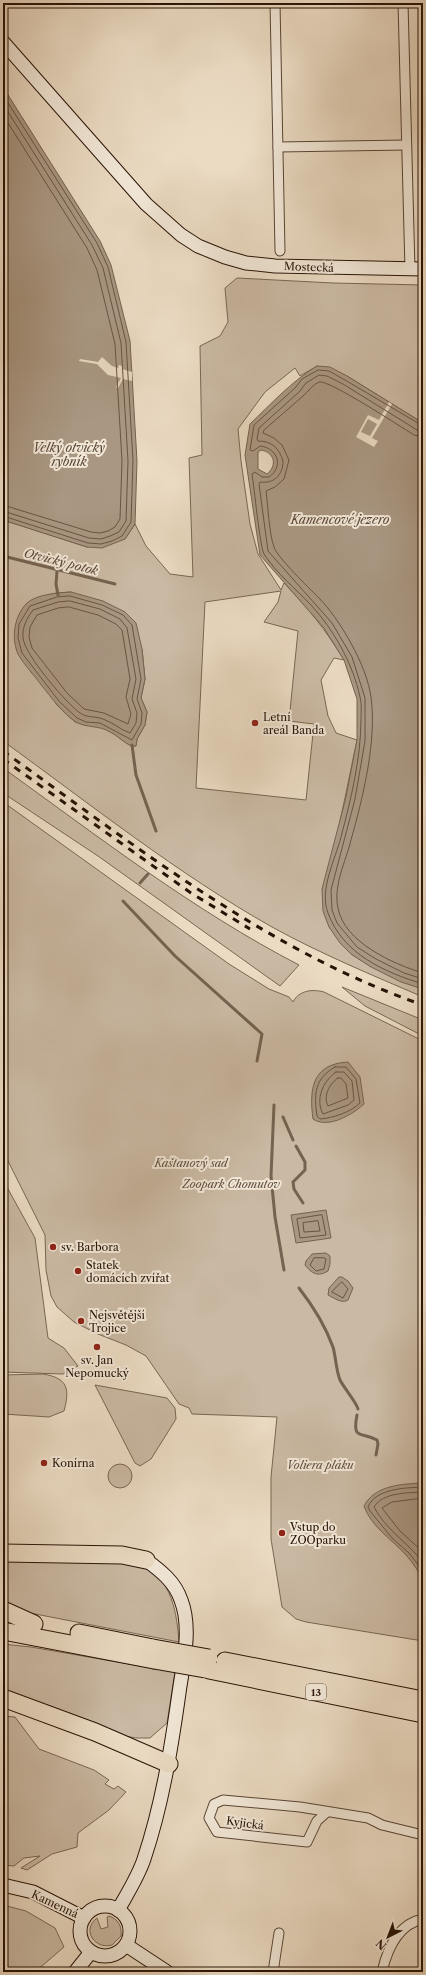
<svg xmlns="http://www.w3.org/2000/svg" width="426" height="1975" viewBox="0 0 426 1975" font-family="'Libre Caslon Text',serif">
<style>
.green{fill:#cab9a3;stroke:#796654;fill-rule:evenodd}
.water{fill:#a99782;stroke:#756250;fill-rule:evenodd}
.pier{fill:#ebdbc3;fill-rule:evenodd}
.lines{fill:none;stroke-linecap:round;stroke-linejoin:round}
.shore{stroke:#685444;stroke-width:1}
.stream{stroke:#756250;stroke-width:3}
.street-casing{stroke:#594434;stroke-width:11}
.secondary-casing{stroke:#281205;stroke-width:15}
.highway-casing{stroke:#281205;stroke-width:19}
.street{stroke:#f2e8d8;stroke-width:9}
.secondary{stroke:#f2e8d8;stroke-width:13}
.highway{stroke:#ebdbc3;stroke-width:17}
.rail{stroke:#281205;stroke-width:3;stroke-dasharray:7 7;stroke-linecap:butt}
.highway-bridge-casing{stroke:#281205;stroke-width:19;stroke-linecap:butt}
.highway-bridge{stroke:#ebdbc3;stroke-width:17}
.poi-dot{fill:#8f2418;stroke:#f2e8d8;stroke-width:1.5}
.labels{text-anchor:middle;stroke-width:4;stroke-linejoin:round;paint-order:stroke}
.shield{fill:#f2e8d8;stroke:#655244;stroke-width:1}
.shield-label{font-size:10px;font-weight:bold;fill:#281205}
.street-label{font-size:11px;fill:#281205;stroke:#f2e8d8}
.poi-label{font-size:11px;fill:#281205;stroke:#f2e8d8;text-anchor:start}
.park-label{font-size:11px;font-style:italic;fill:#614c3c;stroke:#f2e8d8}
.water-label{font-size:12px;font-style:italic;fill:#5c4737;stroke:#f2e8d8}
</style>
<rect width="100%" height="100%" fill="#ebdbc3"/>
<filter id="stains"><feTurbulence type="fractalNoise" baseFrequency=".005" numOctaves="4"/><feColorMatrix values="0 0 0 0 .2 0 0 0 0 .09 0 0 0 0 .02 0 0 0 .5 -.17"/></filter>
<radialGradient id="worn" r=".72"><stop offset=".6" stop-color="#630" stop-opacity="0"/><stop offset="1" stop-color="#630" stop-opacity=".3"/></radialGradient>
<g class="green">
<path d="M 237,278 L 333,283 L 423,285 L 423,423 L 347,376 L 317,366 L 300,376 L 295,368 L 265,392 L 238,429 L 241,461 L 250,524 L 258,554 L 281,590 L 284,583 C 309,609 325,629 344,660 L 334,658 L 321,680 L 328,716 L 336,733 L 357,740 L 337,836 L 351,954 C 374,969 397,980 423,989 L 423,997 C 372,975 321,954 272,927 C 178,874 90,804 3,741 L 3,520 L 87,547 L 125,539 L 135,524 L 146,546 L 170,574 L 193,577 L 189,458 L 202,455 L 200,346 L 220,336 L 228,322 L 225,288 ZM 281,591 L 278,602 L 264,622 L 298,631 L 289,721 L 314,724 L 306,800 L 196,788 L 205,602 ZM 71,592 L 142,649 L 145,679 L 141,698 L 147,712 L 145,725 L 137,739 L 136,746 L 131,746 L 111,732 L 99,726 L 85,725 L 75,722 L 56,704 L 40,597 L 56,593 Z"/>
<path d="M 3,768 C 99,837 193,910 299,965 L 280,986 L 98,856 L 3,793 Z"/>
<path d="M 3,802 L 229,964 L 269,989 L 289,997 L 293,1002 C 299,990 313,989 324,992 L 423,1041 L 423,1641 L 306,1622 L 296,1619 L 282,1607 L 271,1539 L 271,1477 L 277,1417 L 192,1414 L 189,1408 L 179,1404 L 146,1356 L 126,1345 L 98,1334 L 74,1322 L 57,1307 L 51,1296 L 46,1270 L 45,1235 L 3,1151 Z"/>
<polygon points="342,987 423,1020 423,1036 365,1006"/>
<polygon points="3,1180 35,1238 48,1338 64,1348 78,1366 63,1374 3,1372"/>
<path d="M 43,1374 C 68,1378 70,1389 64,1411 L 49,1417 L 3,1414 L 3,1375 Z"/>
<polygon points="95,1385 167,1398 175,1408 176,1419 151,1459 140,1466 135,1463"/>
<circle cx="120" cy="1476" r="12"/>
<path d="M 8,1561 C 34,1561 61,1561 87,1561 C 105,1562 124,1560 142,1566 C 172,1577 177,1615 179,1642 L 25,1612 L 3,1604 L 3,1563 Z"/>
<polygon points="3,1644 31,1647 175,1672 167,1723 150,1738 136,1738 114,1734 3,1691"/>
<polygon points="3,1716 15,1717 39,1749 94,1770 109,1780 105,1784 114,1789 118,1786 126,1792 109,1810 78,1833 77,1847 52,1854 27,1870 21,1868 40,1856 24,1858 14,1866 3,1865"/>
<polygon points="3,1905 26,1911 55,1928 64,1947 35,1972 3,1972"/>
<path d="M 109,1916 C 118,1919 122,1926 121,1936 L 112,1945 C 95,1950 81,1930 97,1918 L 101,1929 L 108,1927 L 107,1917 Z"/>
</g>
<g class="water">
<polygon points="3,87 100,241 111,265 130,341 137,461 135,524 125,539 102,548 87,547 3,520"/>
<path d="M 317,366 L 330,367 L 347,376 L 423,423 L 423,989 L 401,982 L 371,967 L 351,954 L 340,943 L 329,927 L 323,911 L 322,889 L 346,797 L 357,740 L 357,699 L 344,660 L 324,628 L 260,555 L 245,455 L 250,424 C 271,404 292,381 317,366 ZM 261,450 C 274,452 278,465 267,474 L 258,469 L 258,452 Z"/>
<path d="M 71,592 L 103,601 L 125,612 L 136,623 L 142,649 L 145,679 L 141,698 L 147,712 L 145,725 L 137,739 L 136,746 C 128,748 118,735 110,732 C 99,725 86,728 76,722 C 62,713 52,698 42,686 C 35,676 24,665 18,654 C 11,638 14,616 27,603 C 37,594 58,593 71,592 Z"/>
<path d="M 348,1062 L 360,1077 L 364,1104 C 352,1115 328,1129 313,1119 C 309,1089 312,1064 348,1062 Z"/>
<polygon points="326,1210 331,1238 296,1243 291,1215"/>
<path d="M 326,1253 L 330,1256 L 330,1264 L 328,1271 C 318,1277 312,1274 305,1265 L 306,1261 L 312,1254 Z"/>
<path d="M 339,1277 L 342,1277 L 348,1281 L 353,1288 L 348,1300 C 342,1304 334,1298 328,1295 L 329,1288 Z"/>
<path d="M 423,1483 L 423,1579 C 418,1571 413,1563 407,1556 C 393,1540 371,1527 364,1506 C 375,1485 402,1484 423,1483 Z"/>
</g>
<g class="pier">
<polygon points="102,357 112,366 118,368 119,365 122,366 122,369 132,372 132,381 123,379 118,388 116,387 121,378 108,375 97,364 79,361 80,359 98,362"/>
<path d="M 389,402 L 392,404 L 372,438 L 378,441 L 374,447 L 356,437 L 368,415 L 379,420 ZM 368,419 L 377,424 L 370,436 L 361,432 Z"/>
</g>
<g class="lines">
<g class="shore">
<polyline points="3,95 97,243 108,267 126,342 133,461 131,522 122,536 112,541 101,544 88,543 3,516"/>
<polyline points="3,104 92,245 103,268 121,343 128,461 126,521 119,532 110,536 101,539 89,538 3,511"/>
<polyline points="3,115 87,248 97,270 115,344 122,461 120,519 115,527 108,531 100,533 91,532 3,505"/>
<path d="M 423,426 L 345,380 L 329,371 L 318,370 L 302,379 L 296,387 L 254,425 L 250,450 L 253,451 L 260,446 C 278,448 284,467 269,477 L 262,477 L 255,472 L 252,474 C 254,486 260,547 264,554 C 276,573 296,589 311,605 C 334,630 353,664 360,697 C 362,704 361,712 361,719 C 361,758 351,799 341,837 C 335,860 319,890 328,913 C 343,954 384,972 423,984"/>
<path d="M 423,431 L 417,430 L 343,384 L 327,376 L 319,375 L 306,383 L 300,391 L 259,428 L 257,439 L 258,441 C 272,441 279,448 283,461 C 283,475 274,484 260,482 L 259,484 L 268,551 L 332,623 L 352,657 L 365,698 L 365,741 L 355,799 L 331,890 L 332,910 L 337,923 L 357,947 L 376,959 L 404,973 L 423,979"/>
<path d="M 423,437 L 414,435 C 401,427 328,379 319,382 C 312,385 309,391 303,396 C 290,407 277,419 264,430 L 263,433 L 274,438 L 282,445 L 289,460 L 284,479 L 275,487 L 266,491 C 268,506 269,533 274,547 C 277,557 309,588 318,597 C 340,619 367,666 371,697 C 377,741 363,797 351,840 C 346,861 333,885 338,908 C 344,942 393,964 423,973"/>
<polygon points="70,596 102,605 123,615 132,625 141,679 137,699 142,713 141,724 132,740 100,723 86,722 77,718 59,701 22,653 18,638 19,624 30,606 57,597"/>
<path d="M 70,601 L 100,609 L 120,619 L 127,628 L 136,679 L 132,699 L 137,713 L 136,723 L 130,733 C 121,730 112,722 103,719 C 95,716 87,718 80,713 C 65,702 25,655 23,638 C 22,627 27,618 33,610 L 58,602 Z"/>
<polygon points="69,607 98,615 116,624 122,630 130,679 126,697 131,714 128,724 104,713 84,709 67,693 32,648 29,637 30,627 37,615 58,608"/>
<path d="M 335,1067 L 346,1067 L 356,1079 L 360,1103 C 351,1112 333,1118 320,1119 L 317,1116 C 314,1094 314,1079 335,1067 Z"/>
<path d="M 336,1072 L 344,1072 L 352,1081 L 354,1100 L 348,1105 L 323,1114 C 315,1099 323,1081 336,1072 Z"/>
<path d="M 338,1078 L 341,1078 L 346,1084 L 348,1098 L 328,1106 C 323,1096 329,1084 338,1078 Z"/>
<polygon points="322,1215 326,1235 300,1238 297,1219"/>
<polygon points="318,1221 320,1231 304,1232 303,1223"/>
<polygon points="324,1258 326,1259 324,1269 316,1271 310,1265 314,1258"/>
<polygon points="342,1282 348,1289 343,1298 332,1292"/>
<path d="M 423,1487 C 406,1488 376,1488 368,1507 L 370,1511 L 392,1538 L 409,1553 L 423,1571"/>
<path d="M 423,1492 C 408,1493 383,1492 374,1507 C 385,1529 408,1543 423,1562"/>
<polyline points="423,1498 392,1502 382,1508 400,1531 423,1552"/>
</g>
<g class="stream">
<polyline points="3,556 115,584"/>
<polyline points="57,571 56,584 58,595"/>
<polyline points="132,745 136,775 156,831"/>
<polyline points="140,883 148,874"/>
<polyline points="123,901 175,956 262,1034 257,1061"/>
<polyline points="274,1105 271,1176 275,1217 284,1270"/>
<polyline points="283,1117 293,1140"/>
<polyline points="296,1146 305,1162 305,1170 293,1182 294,1189 303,1203"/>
<path d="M 299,1288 C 313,1306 325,1325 333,1347 C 336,1358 336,1370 340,1380 C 344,1388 357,1403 358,1409"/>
<path d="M 357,1415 C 352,1441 361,1431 377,1440 L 378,1444 L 376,1455"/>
</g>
<defs>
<g id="street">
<polyline points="275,3 280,251"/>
<polyline points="403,3 410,270"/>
<polyline points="278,147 406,145"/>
<polyline points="327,1812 317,1821 307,1842 217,1832 209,1818 214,1804 223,1800 300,1807 368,1818 382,1825 423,1835"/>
<polyline points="273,1972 279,1933"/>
<path d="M 382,1972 C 387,1950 398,1924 423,1919"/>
</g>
<g id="secondary">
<polyline points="3,42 146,204 181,235 198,246 225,257 246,263 275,266 423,269"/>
<polyline points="3,1885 33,1892 84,1918"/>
<circle cx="105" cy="1931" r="25"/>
<path d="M 118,1910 C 127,1894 138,1877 144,1859 C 162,1805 171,1750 179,1693 C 183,1664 192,1628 181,1600 C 175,1582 161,1571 146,1560"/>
<polyline points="126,1945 167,1972"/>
<polyline points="75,1972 91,1952"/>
</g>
<g id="highway">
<polyline points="3,1553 122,1555 146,1560"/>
<polyline points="3,1610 34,1624"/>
<polyline points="3,1631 154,1660"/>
<polyline points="79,1633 153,1648"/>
<polyline points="225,1661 423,1700"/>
<polyline points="209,1670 423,1714"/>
<polyline points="3,1698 95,1732 169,1764"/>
</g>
</defs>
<use href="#street" class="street-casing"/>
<use href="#secondary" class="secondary-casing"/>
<use href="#highway" class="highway-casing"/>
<use href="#street" class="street"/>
<use href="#secondary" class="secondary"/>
<use href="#highway" class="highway"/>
<g class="rail">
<path d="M 3,751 C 136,846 267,951 423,1005"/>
<polyline points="3,759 191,893 250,929"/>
</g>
<defs>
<g id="highway-bridge">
<polyline points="153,1648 209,1658"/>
<polyline points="154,1660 205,1669"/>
</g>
</defs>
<use href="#highway-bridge" class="highway-bridge-casing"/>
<use href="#highway-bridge" class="highway-bridge"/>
</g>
<g class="poi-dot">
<circle cx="255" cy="723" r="4"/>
<circle cx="53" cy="1247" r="4"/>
<circle cx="78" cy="1271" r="4"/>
<circle cx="81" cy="1321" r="4"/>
<circle cx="97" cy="1347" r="4"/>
<circle cx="44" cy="1463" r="4"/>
<circle cx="282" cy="1533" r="4"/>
</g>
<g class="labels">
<rect class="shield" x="306" y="1684" width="20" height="16" rx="3"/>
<g class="shield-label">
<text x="316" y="1696">13</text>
</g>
<g class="street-label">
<text transform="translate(309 267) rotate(2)" y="4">Mostecká</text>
<text transform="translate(245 1823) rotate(8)" y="4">Kyjická</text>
<text transform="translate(55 1904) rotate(25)" y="4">Kamenná</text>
</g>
<g class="poi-label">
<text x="263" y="721">Letní<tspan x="263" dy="13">areál Banda</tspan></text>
<text x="61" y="1251">sv. Barbora</text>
<text x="86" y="1269">Statek<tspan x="86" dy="13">domácích zvířat</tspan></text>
<text x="89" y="1319">Nejsvětější<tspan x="89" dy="13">Trojice</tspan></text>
<text x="97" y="1364" text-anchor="middle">sv. Jan<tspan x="97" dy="13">Nepomucký</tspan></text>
<text x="52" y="1467">Konírna</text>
<text x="290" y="1531">Vstup do<tspan x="290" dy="13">ZOOparku</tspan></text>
</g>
<g class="park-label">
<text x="191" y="1167">Kaštanový sad</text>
<text x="231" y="1188">Zoopark Chomutov</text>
<text x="320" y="1469">Voliera pláku</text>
</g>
<g class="water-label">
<text x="69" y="452">Velký otvický<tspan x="69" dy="14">rybník</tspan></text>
<text x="340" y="524">Kamencové jezero</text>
<text transform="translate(61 562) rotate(14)" y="4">Otvický potok</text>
</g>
</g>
<rect width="426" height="1975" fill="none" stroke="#ebdbc3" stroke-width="16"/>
<rect x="4" y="4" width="418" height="1967" fill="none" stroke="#281205" stroke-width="2"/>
<rect x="8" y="8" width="410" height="1959" fill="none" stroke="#281205"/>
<g transform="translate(388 1937) rotate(222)" stroke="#f2e8d8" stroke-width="3" paint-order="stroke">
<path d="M0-3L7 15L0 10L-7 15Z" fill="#281205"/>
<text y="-6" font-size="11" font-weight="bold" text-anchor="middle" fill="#281205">N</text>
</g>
<rect width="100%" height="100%" filter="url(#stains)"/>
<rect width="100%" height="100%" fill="url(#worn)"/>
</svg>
